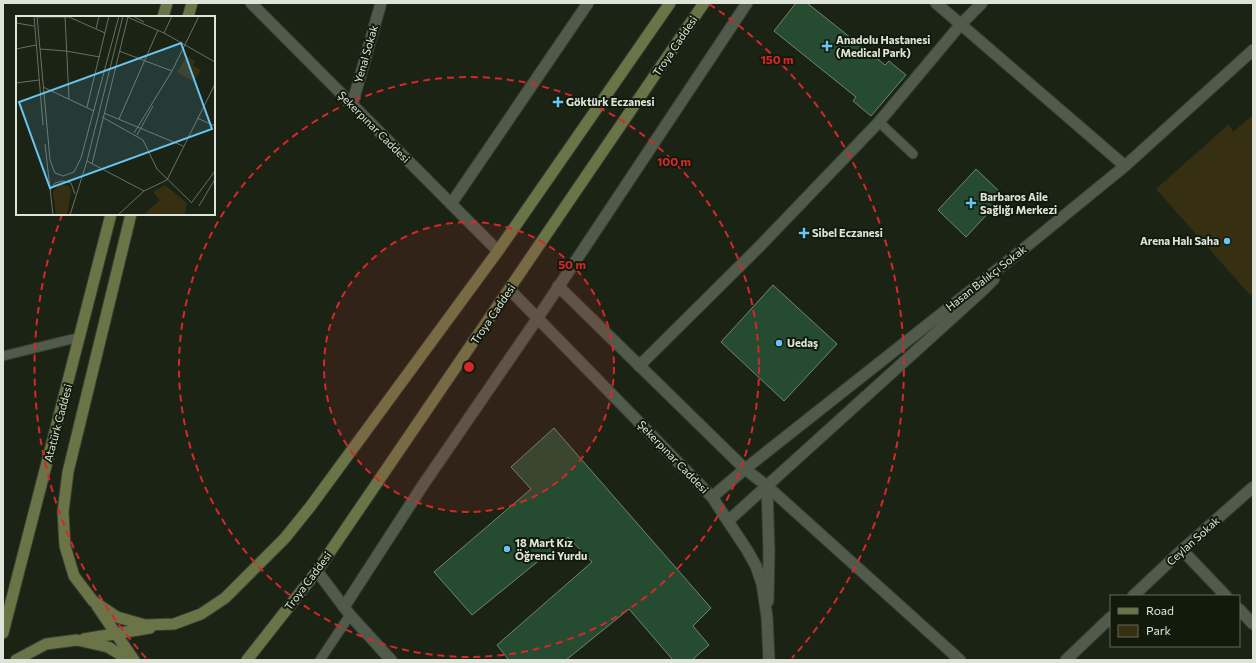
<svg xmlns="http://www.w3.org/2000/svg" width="1256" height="663" viewBox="0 0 1256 663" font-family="Commissioner,sans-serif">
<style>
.green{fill:#372f12}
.building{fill:#254b30;stroke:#738577}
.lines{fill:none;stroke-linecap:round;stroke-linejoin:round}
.service-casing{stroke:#363c32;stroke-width:11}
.minor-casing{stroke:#363c32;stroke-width:13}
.tertiary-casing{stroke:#363c32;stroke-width:13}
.secondary-casing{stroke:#363c32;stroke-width:13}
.service{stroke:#515b4b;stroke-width:9}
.minor{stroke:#515b4b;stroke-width:11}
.tertiary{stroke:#515b4b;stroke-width:11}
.secondary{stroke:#6b7447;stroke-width:11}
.ring{fill:none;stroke:#d62828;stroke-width:2;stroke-dasharray:7 5}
.poi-dot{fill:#68c4f0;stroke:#121a0c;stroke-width:1.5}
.labels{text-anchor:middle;stroke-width:4;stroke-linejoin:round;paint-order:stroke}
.poi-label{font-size:11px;font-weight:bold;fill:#dee4da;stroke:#121a0c;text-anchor:start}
.street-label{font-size:11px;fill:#dee4da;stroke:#121a0c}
.inset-road{fill:none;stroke:#697064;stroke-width:1}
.view{fill:#68c4f0;fill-opacity:0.15;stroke:#68c4f0;stroke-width:2}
.inset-edge{fill:none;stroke:#dee4da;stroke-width:2}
.centre{fill:#d62828;stroke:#121a0c;stroke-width:2}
.ring-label{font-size:12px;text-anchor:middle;font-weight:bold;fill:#d62828;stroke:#121a0c;stroke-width:4;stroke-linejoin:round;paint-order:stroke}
</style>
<rect width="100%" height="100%" fill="#1b2315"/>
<polygon class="green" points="1253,115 1253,293 1250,295 1156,189 1229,124 1233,132"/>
<g class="building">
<polygon points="796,3 807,3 885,65 889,61 906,75 871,116 853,101 856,97 774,31"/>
<polygon points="976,169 1004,196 966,237 938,210"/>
<polygon points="773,285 837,344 784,401 721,342"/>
<polygon points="554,428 711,608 693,626 709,645 692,660 673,660 629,609 566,660 509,660 497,645 592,562 568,537 472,615 434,572 531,489 511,467"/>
</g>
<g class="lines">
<defs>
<g id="service">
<polyline points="879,122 913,154"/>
<polyline points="3,356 80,337"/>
<polyline points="320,660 350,615"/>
</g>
<g id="minor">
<polyline points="251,3 498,251"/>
<polyline points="936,3 1125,166"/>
<polyline points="352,105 381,3"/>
<polyline points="451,204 588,3"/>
<polyline points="558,286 745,469 767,486 960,660"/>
<polyline points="639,366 760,246 879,122 961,24 982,3"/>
<polyline points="767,486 769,551 768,601"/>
<polyline points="712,497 745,469 1022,250 1125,166 1253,50"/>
<polyline points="728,521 981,292 994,279"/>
<polyline points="1182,550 1226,596"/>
<polyline points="317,571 350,615 391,660"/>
<polyline points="1133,596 1182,550 1253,487"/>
<polyline points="344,607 423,485 537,319 747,3"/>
<polyline points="1239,609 1253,624"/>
<polyline points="1066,660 1111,617"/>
</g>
<polyline id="tertiary" points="510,290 712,497 747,550 756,566 762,584 767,617 769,660"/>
<g id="secondary">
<polyline points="163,17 167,3"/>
<polyline points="188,17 192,3"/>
<polyline points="131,214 68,472 63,512 65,546 74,576 93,601 117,617 145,625 174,624 201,614 225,598 285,538 310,507 498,251 670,3"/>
<polyline points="97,606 134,660"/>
<polyline points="3,633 111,214"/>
<polyline points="84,639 150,628"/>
<polyline points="16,660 46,644 77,640 108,647 129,660"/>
<polyline points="247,660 317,571 704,3"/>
</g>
</defs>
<use href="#service" class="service-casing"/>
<use href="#minor" class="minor-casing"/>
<use href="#tertiary" class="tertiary-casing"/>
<use href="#secondary" class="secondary-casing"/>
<use href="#service" class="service"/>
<use href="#minor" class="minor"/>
<use href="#tertiary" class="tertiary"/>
<use href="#secondary" class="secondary"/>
</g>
<circle cx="469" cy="367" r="145" fill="#d62828" fill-opacity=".12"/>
<g class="ring">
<circle cx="469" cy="367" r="145"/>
<circle cx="469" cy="367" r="290"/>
<path d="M146 658A435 435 0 0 1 62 215M709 4A435 435 0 0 1 792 658"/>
</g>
<g class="poi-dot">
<path d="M825 40h4v4h4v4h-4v4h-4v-4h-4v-4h4z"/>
<path d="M556 96h4v4h4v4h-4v4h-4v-4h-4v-4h4z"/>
<path d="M969 197h4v4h4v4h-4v4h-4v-4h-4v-4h4z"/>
<path d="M802 227h4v4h4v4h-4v4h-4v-4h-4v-4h4z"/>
<circle cx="1227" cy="241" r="4"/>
<circle cx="779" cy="343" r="4"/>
<circle cx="507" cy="549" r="4"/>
</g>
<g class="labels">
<g class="poi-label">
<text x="836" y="44">Anadolu Hastanesi<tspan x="836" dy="13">(Medical Park)</tspan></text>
<text x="566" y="106">Göktürk Eczanesi</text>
<text x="980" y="201">Barbaros Aile<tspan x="980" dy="13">Sağlığı Merkezi</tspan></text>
<text x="812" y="237">Sibel Eczanesi</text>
<text x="1219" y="245" text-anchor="end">Arena Halı Saha</text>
<text x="787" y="347">Uedaş</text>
<text x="515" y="547">18 Mart Kız<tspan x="515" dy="13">Öğrenci Yurdu</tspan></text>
</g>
<g class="street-label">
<text transform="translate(675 46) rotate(-56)" y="4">Troya Caddesi</text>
<text transform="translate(366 54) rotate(-74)" y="4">Yenal Sokak</text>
<text transform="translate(374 127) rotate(45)" y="4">Şekerpınar Caddesi</text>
<text transform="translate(986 278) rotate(-38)" y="4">Hasan Balıkçı Sokak</text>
<text transform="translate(493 314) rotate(-56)" y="4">Troya Caddesi</text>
<text transform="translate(58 423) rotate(-75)" y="4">Atatürk Caddesi</text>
<text transform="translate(673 457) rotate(46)" y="4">Şekerpınar Caddesi</text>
<text transform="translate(1193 541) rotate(-42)" y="4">Ceylan Sokak</text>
<text transform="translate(308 581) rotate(-53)" y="4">Troya Caddesi</text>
</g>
</g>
<g transform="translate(16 16)">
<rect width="199" height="199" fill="#1b2315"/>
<path d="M 171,40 L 179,45 L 177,49 L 185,54 L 178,66 L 161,56 ZM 44,168 L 53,170 L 55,175 L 51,199 L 40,199 L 37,176 ZM 149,169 L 171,187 L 169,199 L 127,199 L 144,184 L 137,176 Z" fill="#372f12"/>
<path class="inset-road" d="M 18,0 L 27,109M 21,0 L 34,144 L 39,157 L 47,160 L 58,156 L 65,142 L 103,0M 49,0 L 53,83M 109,0 L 148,17 L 199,46M 117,0 L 128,6M 21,1 L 53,1 L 89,17M 0,7 L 18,10M 80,13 L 83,0M 148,17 L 156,0M 0,33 L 20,29M 24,33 L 50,35 L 84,41M 103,35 L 156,55M 0,67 L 23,64M 27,71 L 78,95M 71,91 L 93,0M 88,97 L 167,130M 86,101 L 127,124 L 141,153 L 176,187M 181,102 L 199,110M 103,103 L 142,14M 118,117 L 156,55 L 183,0M 121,119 L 137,90M 29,128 L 37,199M 71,145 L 128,175M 76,148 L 112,1M 34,175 L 39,167 L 47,165 L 55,167 L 59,178M 176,186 L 199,155M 183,190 L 199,163M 54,199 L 71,145 L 107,0M 102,199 L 128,175 L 151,164 L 199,68"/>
<path class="view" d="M 165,27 L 196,113 L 34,172 L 3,86 Z"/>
<rect width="199" height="199" class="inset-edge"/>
</g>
<circle cx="469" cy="367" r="6" class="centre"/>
<g class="ring-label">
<text x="777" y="64">150 m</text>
<text x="674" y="166">100 m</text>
<text x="572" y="269">50 m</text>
</g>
<rect width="1256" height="663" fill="none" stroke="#dee4da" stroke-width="8"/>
<rect x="1110" y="595" width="130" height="52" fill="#121a0c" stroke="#646b5e"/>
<rect x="1118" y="608" width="20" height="6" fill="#6b7447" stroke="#646b5e"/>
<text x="1146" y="615" font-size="12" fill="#dee4da">Road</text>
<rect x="1118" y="625" width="20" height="12" fill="#372f12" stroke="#646b5e"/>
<text x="1146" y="635" font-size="12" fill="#dee4da">Park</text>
</svg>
